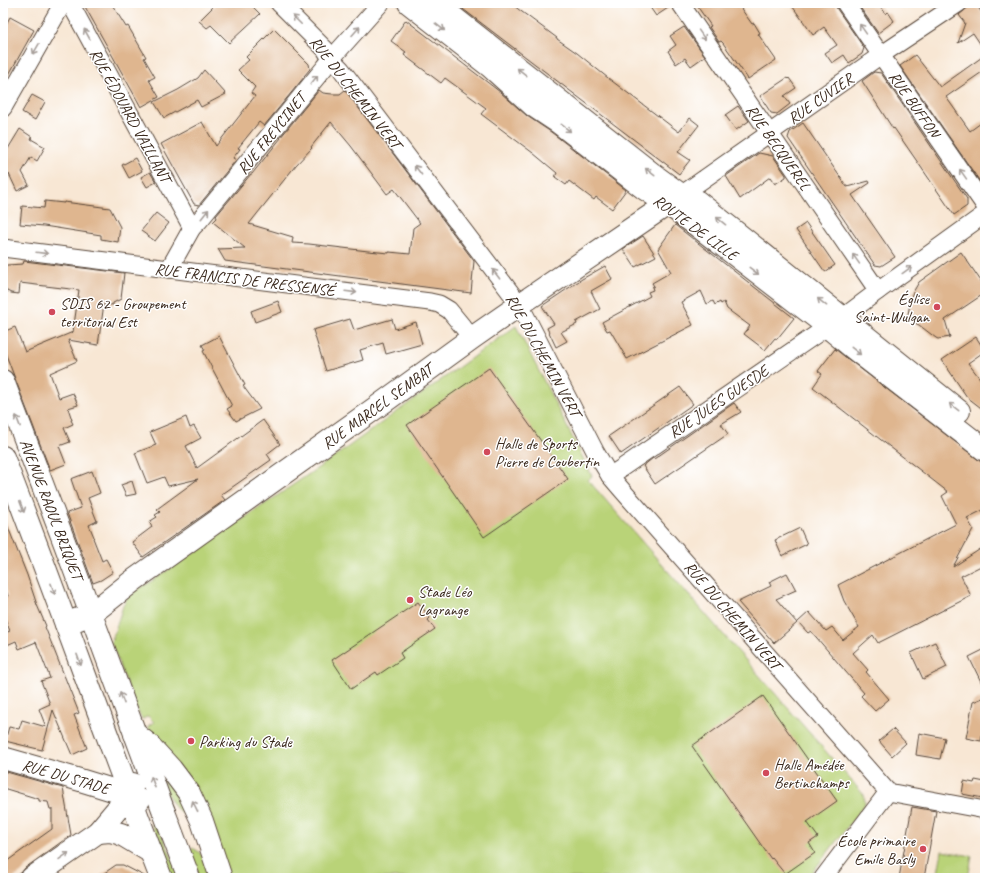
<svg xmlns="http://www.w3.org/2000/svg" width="988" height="881" viewBox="0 0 988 881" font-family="Caveat,sans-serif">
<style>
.green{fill:#b9d378;stroke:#7a7e4b}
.building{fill:#dfb68f;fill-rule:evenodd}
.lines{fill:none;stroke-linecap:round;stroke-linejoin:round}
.minor-casing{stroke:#574639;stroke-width:19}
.tertiary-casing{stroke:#574639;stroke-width:24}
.secondary-casing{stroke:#574639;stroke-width:24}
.motorway-casing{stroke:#574639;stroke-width:24}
.minor{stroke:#fff;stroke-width:17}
.tertiary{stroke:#fff;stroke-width:22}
.secondary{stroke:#fff;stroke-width:22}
.motorway{stroke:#fff;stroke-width:22}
.oneway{stroke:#a79f9a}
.poi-dot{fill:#d1495b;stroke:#fff;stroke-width:1.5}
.labels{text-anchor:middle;stroke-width:3;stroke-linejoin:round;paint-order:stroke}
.street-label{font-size:16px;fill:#3b2a1e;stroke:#fff}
.poi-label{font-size:16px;fill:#3b2a1e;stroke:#fff;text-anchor:start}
</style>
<rect width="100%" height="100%" fill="#fff"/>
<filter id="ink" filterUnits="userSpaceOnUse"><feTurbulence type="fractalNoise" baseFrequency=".025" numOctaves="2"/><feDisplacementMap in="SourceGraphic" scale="8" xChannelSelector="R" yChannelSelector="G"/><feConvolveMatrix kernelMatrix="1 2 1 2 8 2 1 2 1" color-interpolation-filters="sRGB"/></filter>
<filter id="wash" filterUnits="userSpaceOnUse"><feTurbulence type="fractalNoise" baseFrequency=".012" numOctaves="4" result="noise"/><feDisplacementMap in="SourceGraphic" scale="16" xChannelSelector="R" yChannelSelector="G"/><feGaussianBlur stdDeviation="0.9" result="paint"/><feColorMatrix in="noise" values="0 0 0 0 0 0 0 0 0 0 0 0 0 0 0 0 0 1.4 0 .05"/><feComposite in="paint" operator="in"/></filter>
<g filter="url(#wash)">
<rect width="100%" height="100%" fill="#f8e7d4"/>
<g class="green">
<polygon points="516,326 592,476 588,480 864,795 865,804 808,878 229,878 168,754 150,731 148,726 154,722 148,716 143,719 142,719 136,708 111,643 123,606 129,594 149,583 334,457"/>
<polygon points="162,772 178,789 190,819 176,808 167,794 159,774"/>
<polygon points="154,822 156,822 181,878 171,878 152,824"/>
<path d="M 192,848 C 204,852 208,867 213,878 L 199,878 L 190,851 L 190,849 Z"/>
<polygon points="942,851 972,856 968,878 937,878"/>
</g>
<g id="blocks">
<g class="building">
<polygon points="83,3 111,3 126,27 128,26 146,57 144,58 155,77 149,80 159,97 141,107"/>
<polygon points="217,3 249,3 260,14 229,43 211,25 207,28 199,21"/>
<polygon points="455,3 510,3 557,38 557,39 577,53 608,78 679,132 690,118 699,125 678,152 690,160 679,174"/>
<polygon points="647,3 670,3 671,6 656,16"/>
<polygon points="695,3 737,3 752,24 754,23 760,33 758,34 776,60 748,79 723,43 721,41 719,42 709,27 711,26"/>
<polygon points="790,3 835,3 837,9 864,48 862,54 849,63 844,55 832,63 825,53 837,45 824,27 813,35"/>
<polygon points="857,3 878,3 886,14 888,12 894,21 878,33"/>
<polygon points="971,5 977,6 985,17 985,51 973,33 958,43 965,23 959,15"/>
<polygon points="10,17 34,30 3,85 3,30"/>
<polygon points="406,20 500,92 527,116 551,132 626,190 612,209 596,197 594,200 569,181 566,185 555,177 557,173 533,153 481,114 486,108 445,78 441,83 404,55 406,52 391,41"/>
<polygon points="684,27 705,56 691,66 685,58 676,64 668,51 676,45 670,36"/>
<polygon points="274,29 309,64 310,69 304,76 305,76 264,126 259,122 238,148 240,149 233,158 236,160 199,205 194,204 161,144 202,122 216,146 255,96 251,93 255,87 238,70 249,60 246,57"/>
<polygon points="915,55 940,87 985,55 985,70 946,97 970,131 985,120 985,185 981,183 900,66"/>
<polygon points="204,70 226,94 201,107 197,100 164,118 154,102 178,90 198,78"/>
<polygon points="874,72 881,73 967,199 967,206 954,215 894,128 893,129 862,81"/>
<polygon points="787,78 788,79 789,78 796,88 784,96 790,104 777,114 771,113 760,96"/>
<path d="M 319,90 L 323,93 L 332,94 L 340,94 L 345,90 L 474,261 L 471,293 L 225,261 L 218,249 L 245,248 L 213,222 L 217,218 L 216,216 L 251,174 L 252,174 L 281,138 L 280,138 ZM 331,122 L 351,146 L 387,194 L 394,189 L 420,223 L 413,228 L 410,254 L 389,252 L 389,253 L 368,251 L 309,244 L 292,243 L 293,237 L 249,224 L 296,165 L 312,148 L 311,147 Z"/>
<polygon points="32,95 45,102 35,120 22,112"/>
<polygon points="738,106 749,121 736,130 725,115"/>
<polygon points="803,123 847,187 869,181 870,183 852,195 895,257 881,266 875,265 788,138 790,132"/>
<polygon points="20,129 32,137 31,139 45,147 37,161 31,157 22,172 29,185 17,191 9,174 3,185 3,157"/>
<polygon points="759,153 773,156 786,175 786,177 775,184 770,177 740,199 726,176"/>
<polygon points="135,158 142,171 129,178 122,165"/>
<polygon points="150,172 156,182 147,187 141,177"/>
<polygon points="45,201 64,203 64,202 110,208 120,227 118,242 101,239 101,235 44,226 20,224 22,206 44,208"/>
<polygon points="156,213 169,223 155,241 141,231"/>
<polygon points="806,223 835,265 825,272 796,230"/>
<polygon points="675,225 794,318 777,339 775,338 765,350 744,334 750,326 727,309 724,302 721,304 720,302 715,305 713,301 707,304 701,291 681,302 693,325 627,359 610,330 607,331 602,322 650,296 648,292 653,290 652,287 654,286 652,283 671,272 658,249"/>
<polygon points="643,236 656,256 635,267 623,249"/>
<polygon points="961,252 985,287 985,293 945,320 950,337 938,339 936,338 919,325 907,319 912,294 919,282"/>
<polygon points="24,261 124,273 121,299 113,303 113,305 104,304 98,345 68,340 77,361 50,373 59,398 73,393 78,405 68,408 72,420 71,420 73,424 64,428 70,442 59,446 66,464 50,470 3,347 3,332 15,327 25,352 73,332 79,290 20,283 19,294 11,293 5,290 3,288 3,268 7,265 23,264"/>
<polygon points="605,266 612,279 591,291 600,309 576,322 577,324 561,332 567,341 556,347 547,328 554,324 542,306 582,279"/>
<polygon points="278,301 282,312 255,322 251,311"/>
<polygon points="350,319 354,330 392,319 395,329 416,322 422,344 386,354 383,343 360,350 363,360 326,371 313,330"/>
<polygon points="219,336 245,385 243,386 260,409 236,421 227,409 232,406 203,351 205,350 202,345"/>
<polygon points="976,337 985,351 968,363 985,385 985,411 967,397 942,360"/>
<polygon points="835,349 985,465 985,509 967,518 973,529 953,567 985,546 985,564 961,576 971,596 878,643 873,635 853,653 868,670 866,672 889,699 875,711 861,696 864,693 839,664 811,631 808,633 798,622 809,612 826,631 832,627 843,640 859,627 844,601 838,585 956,524 942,496 948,492 813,387 822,374 818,371"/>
<polygon points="489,368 568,479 484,537 407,425"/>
<polygon points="680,387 693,404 621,454 609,436"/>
<polygon points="734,403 741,412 721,424 728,434 655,484 643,466 653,458 654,459"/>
<polygon points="186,417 190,428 194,426 201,438 186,446 197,468 263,420 280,444 267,454 271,460 221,495 225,500 143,557 132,542 152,527 149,522 157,517 155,515 160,512 157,509 198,479 168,486 164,477 147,483 135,453 156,445 150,432"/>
<polygon points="92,471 100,493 88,498 97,521 89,525 94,537 93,538 102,561 106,559 113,572 101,580 93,583 67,513 81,508 71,479"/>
<polygon points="132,481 136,494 126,496 121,485"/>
<polygon points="3,517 4,517 27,575 37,605 46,626 45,627 79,713 74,715 87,748 72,755 53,710 42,750 5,741 9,727 19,729 22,720 46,727 39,709 50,704 41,681 50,678 36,642 19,649 16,641 7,645 3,634 10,631 3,613 3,598 8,596 3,581"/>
<polygon points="800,528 807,544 782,556 775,540"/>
<polygon points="787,573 796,590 776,599 797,623 774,643 738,602 771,586 769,582"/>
<polygon points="418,602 430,618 428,620 435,629 400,653 403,658 378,675 376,672 351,689 332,660"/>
<polygon points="935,642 947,667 923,679 911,653"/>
<polygon points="985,649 985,690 969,657"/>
<polygon points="763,696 837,801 807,822 818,837 809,843 815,853 785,874 772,858 771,859 692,746"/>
<polygon points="985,697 985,729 983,729 981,741 966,738 973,702"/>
<polygon points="893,729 906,743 892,756 879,741"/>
<polygon points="919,733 945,738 940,759 916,755"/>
<polygon points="3,771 63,788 71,835 25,868 21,873 13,878 3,878 3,864 52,829 52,809 50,809 48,802 39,801 39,799 3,788"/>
<polygon points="975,780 985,782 985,789 983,798 962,794 964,781 974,783"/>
<polygon points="912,807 936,811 924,878 899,878"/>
<polygon points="116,865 123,865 148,878 97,878"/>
</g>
</g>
</g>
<g filter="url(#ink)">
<use href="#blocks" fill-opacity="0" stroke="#574639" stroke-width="1"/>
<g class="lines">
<defs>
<g id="minor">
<polyline points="70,3 192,228"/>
<polyline points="279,3 325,49 331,59 341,69 520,305 596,453 610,476 622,490 888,792 985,810"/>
<polyline points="680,3 878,291"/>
<polyline points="845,3 985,206"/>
<polyline points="3,108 63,3"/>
<polyline points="681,195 881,55 959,3"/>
<polyline points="3,248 430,302 439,304 449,310 472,338"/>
<polyline points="169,269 192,228 199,221 325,67 331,59 381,3"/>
<polyline points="842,318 878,291 985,214"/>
<polyline points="610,476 827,327"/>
<polyline points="823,878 888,792"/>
</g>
<polyline id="tertiary" points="66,624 91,614 134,580 374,409 472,338 528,299 681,195"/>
<g id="secondary">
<polyline points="409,3 491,67 534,106 558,122 645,189 668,204 695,224 817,318 852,347 985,450"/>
<polyline points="435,3 655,176 681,195 698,202 959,411"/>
<polyline points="3,381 65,544 164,812"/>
<path d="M 3,457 C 54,589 101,721 151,852"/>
<polyline points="3,758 80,780 129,795 139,800"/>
<polyline points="98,832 110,831 121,834 151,852"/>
<polyline points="32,878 98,832 129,795 133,784"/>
</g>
<g id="motorway">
<polyline points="135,734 148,744 171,769 189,793 202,821 221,878"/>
<polyline points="164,812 189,878"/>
<polyline points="151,852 161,878"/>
</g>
</defs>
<use href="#minor" class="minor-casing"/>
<use href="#tertiary" class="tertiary-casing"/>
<use href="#secondary" class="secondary-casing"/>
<use href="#motorway" class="motorway-casing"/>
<use href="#minor" class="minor"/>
<use href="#tertiary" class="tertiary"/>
<use href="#secondary" class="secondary"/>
<use href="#motorway" class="motorway"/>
</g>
<defs><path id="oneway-shaft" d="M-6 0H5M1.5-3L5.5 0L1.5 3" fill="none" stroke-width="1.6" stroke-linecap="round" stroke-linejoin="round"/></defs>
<g class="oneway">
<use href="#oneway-shaft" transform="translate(297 20) rotate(-135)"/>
<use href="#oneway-shaft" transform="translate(440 27) rotate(38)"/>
<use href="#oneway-shaft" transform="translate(863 29) rotate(-125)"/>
<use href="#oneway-shaft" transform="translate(356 31) rotate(-48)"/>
<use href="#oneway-shaft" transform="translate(87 34) rotate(-119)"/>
<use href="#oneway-shaft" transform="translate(702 35) rotate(55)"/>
<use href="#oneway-shaft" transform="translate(36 49) rotate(120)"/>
<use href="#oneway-shaft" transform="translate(522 72) rotate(-142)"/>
<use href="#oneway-shaft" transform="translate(314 80) rotate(-51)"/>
<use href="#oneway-shaft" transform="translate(566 128) rotate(38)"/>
<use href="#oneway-shaft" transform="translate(418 170) rotate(-127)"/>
<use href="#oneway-shaft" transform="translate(650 172) rotate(-142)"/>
<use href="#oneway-shaft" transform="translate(963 174) rotate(-125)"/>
<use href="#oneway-shaft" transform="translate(205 214) rotate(-51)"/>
<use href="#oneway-shaft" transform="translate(721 221) rotate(-141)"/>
<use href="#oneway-shaft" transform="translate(42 253) rotate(7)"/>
<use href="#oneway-shaft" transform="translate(856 259) rotate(-125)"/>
<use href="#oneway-shaft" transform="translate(907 270) rotate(-36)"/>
<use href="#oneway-shaft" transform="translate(754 271) rotate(37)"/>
<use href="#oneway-shaft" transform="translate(496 274) rotate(-127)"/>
<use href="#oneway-shaft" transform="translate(351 292) rotate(7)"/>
<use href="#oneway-shaft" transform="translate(822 302) rotate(-141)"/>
<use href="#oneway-shaft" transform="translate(856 351) rotate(38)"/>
<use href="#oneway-shaft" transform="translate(954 407) rotate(-142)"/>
<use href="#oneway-shaft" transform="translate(18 421) rotate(-111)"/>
<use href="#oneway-shaft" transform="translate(22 507) rotate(69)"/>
<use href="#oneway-shaft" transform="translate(53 589) rotate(70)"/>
<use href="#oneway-shaft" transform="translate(79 660) rotate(70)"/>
<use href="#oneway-shaft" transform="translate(122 698) rotate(-110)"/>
<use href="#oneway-shaft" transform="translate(153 782) rotate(-110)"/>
<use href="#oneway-shaft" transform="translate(195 806) rotate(-116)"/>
<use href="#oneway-shaft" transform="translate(64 856) rotate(-35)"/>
</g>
</g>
<g class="poi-dot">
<circle cx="937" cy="307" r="4"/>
<circle cx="52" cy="312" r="4"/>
<circle cx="487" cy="452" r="4"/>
<circle cx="410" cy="600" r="4"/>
<circle cx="191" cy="741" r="4"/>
<circle cx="766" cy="773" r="4"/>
<circle cx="923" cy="849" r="4"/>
</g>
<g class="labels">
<g class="street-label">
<text transform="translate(356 92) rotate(52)" y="6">RUE DU CHEMIN VERT</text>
<text transform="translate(820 98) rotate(-35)" y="6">RUE CUVIER</text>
<text transform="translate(915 104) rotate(55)" y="6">RUE BUFFON</text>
<text transform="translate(131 115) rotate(61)" y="6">RUE ÉDOUARD VAILLANT</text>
<text transform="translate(271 133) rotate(-51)" y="6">RUE FREYCINET</text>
<text transform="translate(779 147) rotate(55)" y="6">RUE BECQUEREL</text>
<text transform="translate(696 227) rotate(36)" y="6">ROUTE DE LILLE</text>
<text transform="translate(245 279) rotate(7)" y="6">RUE FRANCIS DE PRESSENSÉ</text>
<text transform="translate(544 355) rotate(61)" y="6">RUE DU CHEMIN VERT</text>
<text transform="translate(718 401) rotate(-34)" y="6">RUE JULES GUESDE</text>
<text transform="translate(377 406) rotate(-36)" y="6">RUE MARCEL SEMBAT</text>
<text transform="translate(52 509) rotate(69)" y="6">AVENUE RAOUL BRIQUET</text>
<text transform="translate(733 615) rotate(49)" y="6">RUE DU CHEMIN VERT</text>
<text transform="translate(66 776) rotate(16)" y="6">RUE DU STADE</text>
</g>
<g class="poi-label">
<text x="929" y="304" text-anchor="end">Église<tspan x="929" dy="18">Saint-Wulgan</tspan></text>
<text x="60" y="309">SDIS 62 - Groupement<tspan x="60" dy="18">territorial Est</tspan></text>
<text x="495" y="449">Halle de Sports<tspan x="495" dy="18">Pierre de Coubertin</tspan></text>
<text x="418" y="597">Stade Léo<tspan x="418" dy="18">Lagrange</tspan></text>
<text x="199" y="747">Parking du Stade</text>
<text x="774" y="770">Halle Amédée<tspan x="774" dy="18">Bertinchamps</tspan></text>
<text x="915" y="846" text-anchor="end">École primaire<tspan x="915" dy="18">Emile Basly</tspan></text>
</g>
</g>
<rect width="988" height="881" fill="none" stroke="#fff" stroke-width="16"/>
</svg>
